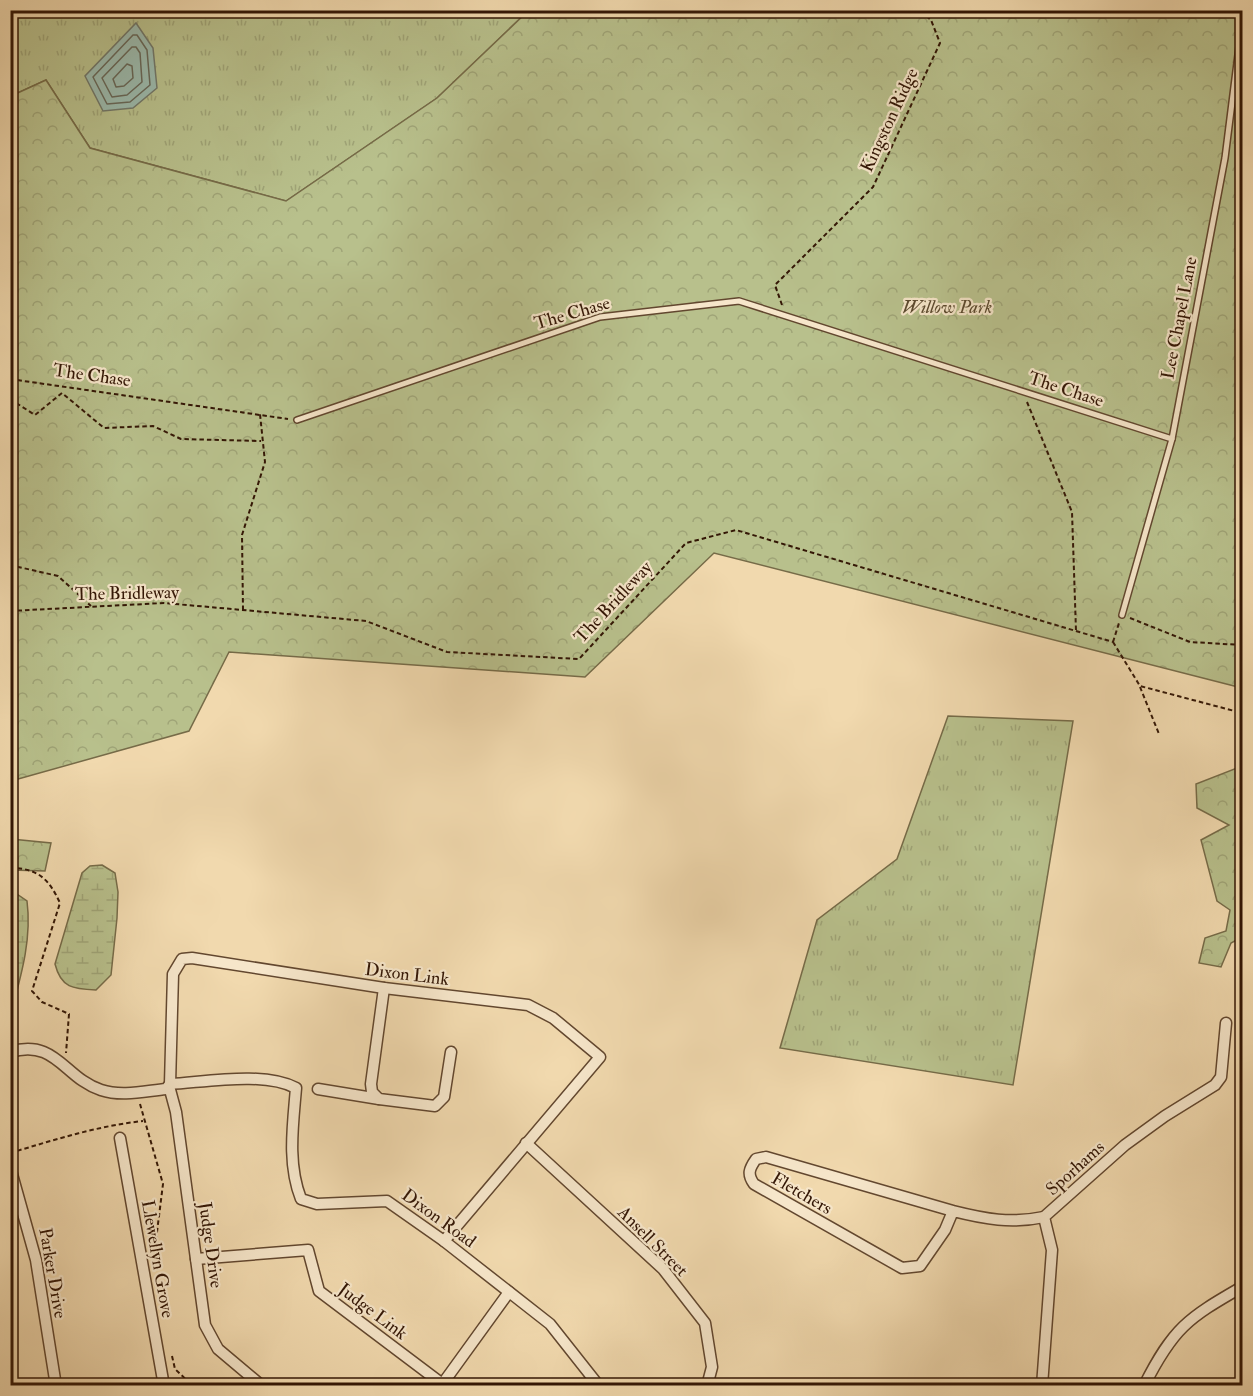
<svg xmlns="http://www.w3.org/2000/svg" width="1253" height="1396" viewBox="0 0 1253 1396" font-family="'IM FELL Double Pica',serif">
<style>
.grass{fill:url(#grass-tufts);stroke:#766b48;stroke-width:1.5}
.wetland{fill:url(#wetland-marsh);stroke:#766b48;stroke-width:1.5}
.park{fill:url(#park-crowns);stroke:#766b48;stroke-width:1.5}
.water{fill:#9bbaad;stroke:#71786a;stroke-width:1.5}
.lines{fill:none;stroke-linecap:round;stroke-linejoin:round}
.shore{stroke:#676859;stroke-width:1.5}
.lane-casing{stroke:#62472f;stroke-width:8}
.street-casing{stroke:#62472f;stroke-width:13}
.path{stroke:#331605;stroke-width:2;stroke-dasharray:4.5 3;stroke-linecap:butt}
.lane{stroke:#f6e6ca;stroke-width:5}
.street{stroke:#f6e6ca;stroke-width:10}
.labels{text-anchor:middle;stroke-width:4.5;stroke-linejoin:round;paint-order:stroke}
.street-label{font-size:18px;fill:#331605;stroke:#f6e6ca}
.park-label{font-size:18px;font-style:italic;fill:#5b492e;stroke:#f6e6ca}
</style>
<defs>
<pattern id="grass-tufts" width="24" height="20" patternUnits="userSpaceOnUse" patternTransform="scale(1.5)"><rect width="24" height="20" fill="#b8c08c"/><path d="M3 7l-1-3M5 7V3M7 7l1-3M15 17l-1-3M17 17v-4M19 17l1-3" fill="none" stroke="#9fa477"/></pattern>
<pattern id="wetland-marsh" width="20" height="14" patternUnits="userSpaceOnUse" patternTransform="scale(1.5)"><rect width="20" height="14" fill="#b8c08c"/><path d="M1 5h8M5 5V1M11 12h8M15 12V8" fill="none" stroke="#9fa477"/></pattern>
<pattern id="park-crowns" width="20" height="18" patternUnits="userSpaceOnUse" patternTransform="scale(1.5)"><rect width="20" height="18" fill="#b8c08c"/><path d="M2 6a3 3 0 1 1 6 0M12 15a3 3 0 1 1 6 0" fill="none" stroke="#9fa477"/></pattern>
</defs>
<rect width="100%" height="100%" fill="#f1d9ae"/>
<filter id="stains"><feTurbulence type="fractalNoise" baseFrequency=".00333" numOctaves="4"/><feColorMatrix values="0 0 0 0 .2 0 0 0 0 .09 0 0 0 0 .02 0 0 0 .5 -.17"/></filter>
<radialGradient id="worn" r=".72"><stop offset=".6" stop-color="#630" stop-opacity="0"/><stop offset="1" stop-color="#630" stop-opacity=".3"/></radialGradient>
<g class="grass">
<polygon points="10,11 528,11 437,98 286,201 90,148 46,80 11,96"/>
<polygon points="948,716 1073,721 1013,1085 780,1048 817,920 897,859"/>
</g>
<g class="wetland">
<path d="M 102,865 L 115,873 L 118,892 L 117,918 L 111,975 L 96,990 C 73,989 61,988 55,964 L 82,873 L 90,866 Z"/>
<path d="M 11,890 L 27,901 C 32,939 21,976 11,1013 Z"/>
</g>
<g class="park">
<polygon points="528,11 1242,11 1242,688 714,553 585,677 229,652 189,731 11,781 11,96 46,80 90,148 286,201 437,98"/>
<polygon points="1242,766 1242,937 1231,943 1221,967 1199,963 1205,938 1226,931 1230,910 1217,901 1201,840 1229,825 1197,808 1196,784"/>
<polygon points="11,839 51,843 45,871 11,870"/>
</g>
<polygon class="water" points="136,23 153,48 157,88 133,108 103,111 85,76"/>
<g class="lines">
<g class="shore">
<polygon points="133,35 137,35 147,50 150,85 130,102 107,104 93,77"/>
<polygon points="132,47 136,47 140,53 142,82 127,95 112,97 102,78"/>
<polygon points="127,64 132,66 133,78 124,86 116,87 113,79"/>
</g>
<defs>
<g id="lane">
<polyline points="297,420 600,317 739,301 1172,439"/>
<polyline points="1122,615 1172,439 1225,158 1242,23"/>
</g>
<g id="street">
<polyline points="384,988 371,1084 372,1092 379,1099 435,1106 444,1097 451,1052"/>
<path d="M 10,1052 C 56,1038 64,1078 101,1090 C 122,1097 145,1091 166,1089 L 170,1084 C 206,1082 264,1071 296,1088 C 293,1125 287,1163 301,1199 L 317,1204 L 387,1201 L 444,1241 L 550,1324 L 599,1386"/>
<polyline points="170,1084 173,974 182,959 192,958 384,988 528,1005 553,1018 600,1057 444,1241"/>
<polyline points="169,1086 176,1112 205,1325 218,1349 262,1386"/>
<polyline points="318,1089 379,1099"/>
<polyline points="120,1138 164,1386"/>
<polyline points="526,1143 663,1269 705,1323 712,1367 707,1386"/>
<polyline points="10,1167 36,1260 56,1386"/>
<path d="M 953,1211 L 766,1157 L 756,1159 C 749,1169 747,1174 754,1184 L 902,1268 L 920,1266 L 945,1230 L 953,1211 C 985,1219 1011,1224 1044,1217"/>
<polyline points="196,1259 308,1250 319,1291 445,1386"/>
<polyline points="441,1386 509,1292"/>
<polyline points="1042,1386 1052,1250 1044,1217 1125,1145 1165,1116 1215,1085 1221,1077 1226,1023"/>
<path d="M 1144,1386 C 1173,1328 1188,1318 1242,1287"/>
</g>
</defs>
<use href="#lane" class="lane-casing"/>
<use href="#street" class="street-casing"/>
<g class="path">
<polyline points="782,305 775,285 873,187 940,43 931,20 919,10"/>
<polyline points="10,379 288,419"/>
<polyline points="10,399 35,415 62,393 104,428 153,426 181,439 261,441"/>
<polyline points="1027,402 1072,512 1076,631"/>
<polyline points="10,565 58,576 91,606"/>
<polyline points="243,610 242,535 265,462 260,414"/>
<polyline points="10,611 164,603 366,621 447,652 579,659 686,543 736,530 1113,642"/>
<polyline points="1130,618 1190,642 1242,645"/>
<polyline points="1113,642 1140,686 1242,713"/>
<polyline points="1113,642 1119,623"/>
<polyline points="1140,687 1159,734"/>
<path d="M 10,868 C 38,868 49,879 60,903 L 32,991 L 42,1002 L 69,1014 L 66,1053"/>
<polyline points="140,1104 163,1184 154,1256"/>
<path d="M 10,1153 C 54,1140 97,1126 143,1121"/>
<polyline points="172,1356 175,1369 193,1386"/>
</g>
<use href="#lane" class="lane"/>
<use href="#street" class="street"/>
</g>
<g class="labels">
<g class="street-label">
<text transform="translate(889 120) rotate(-65)" y="6">Kingston Ridge</text>
<text transform="translate(572 313) rotate(-16)" y="6">The Chase</text>
<text transform="translate(1179 318) rotate(-79)" y="6">Lee Chapel Lane</text>
<text transform="translate(92 375) rotate(8)" y="6">The Chase</text>
<text transform="translate(1066 389) rotate(18)" y="6">The Chase</text>
<text transform="translate(127 593) rotate(-1)" y="6">The Bridleway</text>
<text transform="translate(613 602) rotate(-47)" y="6">The Bridleway</text>
<text transform="translate(407 974) rotate(7)" y="6">Dixon Link</text>
<text transform="translate(1075 1168) rotate(-42)" y="6">Sporhams</text>
<text transform="translate(802 1193) rotate(30)" y="6">Fletchers</text>
<text transform="translate(439 1218) rotate(36)" y="6">Dixon Road</text>
<text transform="translate(653 1241) rotate(45)" y="6">Ansell Street</text>
<text transform="translate(211 1245) rotate(82)" y="6">Judge Drive</text>
<text transform="translate(158 1259) rotate(80)" y="6">Llewellyn Grove</text>
<text transform="translate(53 1273) rotate(80)" y="6">Parker Drive</text>
<text transform="translate(373 1311) rotate(37)" y="6">Judge Link</text>
</g>
<g class="park-label">
<text x="947" y="313">Willow Park</text>
</g>
</g>
<rect width="1253" height="1396" fill="none" stroke="#f1d9ae" stroke-width="36"/>
<rect x="12" y="12" width="1229" height="1372" fill="none" stroke="#331605" stroke-width="3"/>
<rect x="18" y="18" width="1217" height="1360" fill="none" stroke="#331605" stroke-width="1.5"/>
<rect width="100%" height="100%" filter="url(#stains)"/>
<rect width="100%" height="100%" fill="url(#worn)"/>
</svg>
